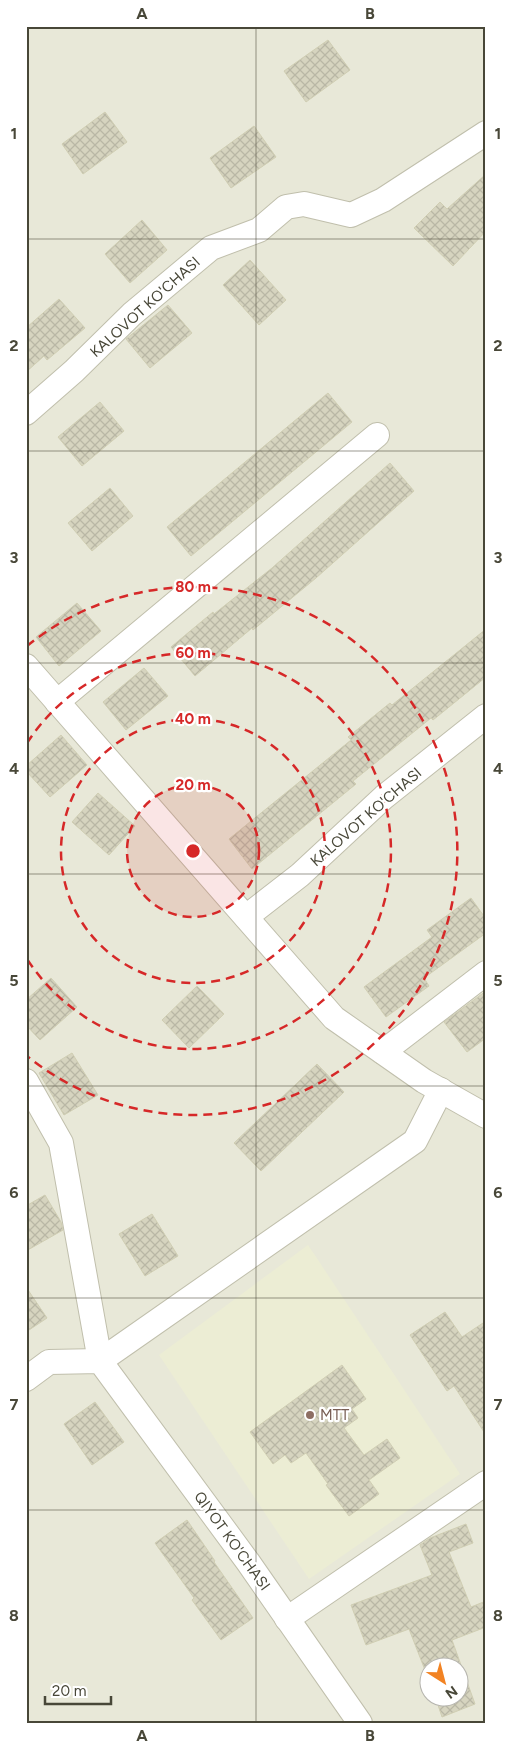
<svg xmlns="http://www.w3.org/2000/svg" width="512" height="1749" viewBox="0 0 512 1749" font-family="Figtree,sans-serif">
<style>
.residential{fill:#e8e8d8;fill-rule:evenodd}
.education{fill:#ecedd4}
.building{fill:url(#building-cross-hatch);stroke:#d0ceb3}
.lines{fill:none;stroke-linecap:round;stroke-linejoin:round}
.minor-casing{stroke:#c0bfac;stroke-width:26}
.minor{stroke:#fff;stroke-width:24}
.grid{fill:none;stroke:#484738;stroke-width:1;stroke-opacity:0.55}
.ring{fill:none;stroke:#d62828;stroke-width:2.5;stroke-dasharray:9 6}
.education-dot{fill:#8d6e63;stroke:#fff;stroke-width:2}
.labels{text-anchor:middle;stroke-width:4.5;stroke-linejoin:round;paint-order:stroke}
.street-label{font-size:15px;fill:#484738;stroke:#fff}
.education-label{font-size:15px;fill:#785e54;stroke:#fff;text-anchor:start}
.centre{fill:#d62828;stroke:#fff;stroke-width:2.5}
.ring-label{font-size:15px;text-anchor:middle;font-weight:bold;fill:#d62828;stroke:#fff;stroke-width:4.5;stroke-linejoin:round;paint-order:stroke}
.neatline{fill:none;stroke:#484738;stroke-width:2}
.grid-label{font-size:16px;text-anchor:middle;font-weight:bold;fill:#484738}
</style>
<defs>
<pattern id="building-cross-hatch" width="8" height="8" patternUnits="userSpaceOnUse" patternTransform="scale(1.25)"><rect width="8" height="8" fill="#d6d4bf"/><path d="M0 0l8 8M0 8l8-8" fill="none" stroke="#b9b7a5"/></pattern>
</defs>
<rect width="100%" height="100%" fill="#f4f4ea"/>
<path class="residential" d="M 26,26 L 486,26 L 486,1723 L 26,1723 ZM 430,1666 L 460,1666 L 460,1696 L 430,1696 Z"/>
<polygon class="education" points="308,1245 460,1474 309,1579 159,1355"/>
<g class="building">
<polygon points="328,40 350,70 306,102 284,71"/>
<polygon points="105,112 127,142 83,174 62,144"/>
<polygon points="254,126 276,157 231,188 210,158"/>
<polygon points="486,174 486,231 453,266 414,228 440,202 447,209"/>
<polygon points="142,220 167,250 130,283 105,254"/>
<polygon points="250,260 286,300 259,325 223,285"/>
<polygon points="59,299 85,328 47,360 44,356 26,372 26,328"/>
<polygon points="168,305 192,333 150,368 126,339"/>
<polygon points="328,393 352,422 191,556 167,527"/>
<polygon points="100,402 124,431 82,466 58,437"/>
<polygon points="390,463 414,491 316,578 253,630 252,628 195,676 171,647 213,612 214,614 272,568"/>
<polygon points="110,488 133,516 92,551 68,523"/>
<polygon points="77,603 101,631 59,666 36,637"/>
<polygon points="486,629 486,677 433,720 431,718 353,781 356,784 252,869 229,839 351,740 348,737 390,703 392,705"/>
<polygon points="144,668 168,696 126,730 103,702"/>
<polygon points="61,735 87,765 50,797 26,771 26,766"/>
<polygon points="98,793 135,826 109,855 72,822"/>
<polygon points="471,898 486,919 486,933 424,978 429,986 386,1017 364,987 432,937 427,930"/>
<polygon points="51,978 77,1007 40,1040 26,1025 26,1000"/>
<polygon points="197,986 224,1014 189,1048 162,1020"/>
<polygon points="486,991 486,1038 467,1052 444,1022"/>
<polygon points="72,1053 98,1095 64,1115 39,1073"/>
<polygon points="317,1064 344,1092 261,1171 234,1143"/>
<polygon points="45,1195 61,1222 63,1230 26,1251 26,1206"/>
<polygon points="152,1214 178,1256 145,1276 119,1234"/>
<polygon points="26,1287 47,1318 26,1332"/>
<polygon points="445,1312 462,1337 486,1321 486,1435 454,1386 447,1391 410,1335"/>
<polygon points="342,1365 366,1399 352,1409 358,1418 344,1428 364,1455 387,1439 400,1458 369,1480 379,1494 349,1516 326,1485 328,1484 306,1453 291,1463 285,1455 273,1464 250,1432"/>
<polygon points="95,1402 124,1442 92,1465 64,1424"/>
<polygon points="187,1520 215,1561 214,1562 253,1618 221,1640 192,1600 194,1598 155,1543"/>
<polygon points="466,1524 473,1543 449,1552 471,1607 486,1601 486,1627 452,1640 475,1704 442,1717 435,1696 460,1696 460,1666 430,1666 430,1683 409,1629 366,1645 351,1605 432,1575 420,1545 430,1538"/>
</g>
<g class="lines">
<defs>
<g id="minor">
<polyline points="26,413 74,371 132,314 211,248 259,230 286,207 304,204 351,215 383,200 486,133"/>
<polyline points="26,666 334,1018 424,1081 486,1116"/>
<polyline points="57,702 377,435"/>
<polyline points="246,917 300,875 384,797 486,716"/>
<polyline points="383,1052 486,973"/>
<polyline points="26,1081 61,1143 100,1361 415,1141 441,1090"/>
<polyline points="26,1379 49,1362 100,1361 248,1562 360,1723"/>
<polyline points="287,1619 486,1483"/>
</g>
</defs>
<use href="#minor" class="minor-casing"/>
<use href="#minor" class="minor"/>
</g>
<path class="grid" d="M 256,26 L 256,1723M 26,239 L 486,239M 26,451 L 486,451M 26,663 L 486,663M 26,874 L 486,874M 26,1086 L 486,1086M 26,1298 L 486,1298M 26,1510 L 486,1510"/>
<circle cx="193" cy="851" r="66" fill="#d62828" fill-opacity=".12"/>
<g class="ring">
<circle cx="193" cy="851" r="66"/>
<circle cx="193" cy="851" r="132"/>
<path d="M27 743A198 198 0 1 1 27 959"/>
<path d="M27 646A264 264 0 1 1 27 1056"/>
</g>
<circle class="education-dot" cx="310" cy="1415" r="5"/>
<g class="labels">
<g class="street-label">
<text transform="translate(145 307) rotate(-42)" y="5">KALOVOT KO'CHASI</text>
<text transform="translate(366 817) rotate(-41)" y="5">KALOVOT KO'CHASI</text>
<text transform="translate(232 1541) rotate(54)" y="5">QIYOT KO'CHASI</text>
</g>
<g class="education-label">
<text x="320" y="1420">MTT</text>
</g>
</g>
<circle cx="193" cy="851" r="8" class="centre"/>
<g class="ring-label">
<text x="193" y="592">80 m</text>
<text x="193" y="658">60 m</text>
<text x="193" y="724">40 m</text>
<text x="193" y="790">20 m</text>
</g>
<rect width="512" height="1749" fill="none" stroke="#ffffff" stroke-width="55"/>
<g transform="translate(444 1682) rotate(144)"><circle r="24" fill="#ffffff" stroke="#b6b5af"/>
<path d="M0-4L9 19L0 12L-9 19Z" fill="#f28323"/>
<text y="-8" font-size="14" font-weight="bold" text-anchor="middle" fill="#484738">N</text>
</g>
<path d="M45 1696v8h66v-8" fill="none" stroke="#484738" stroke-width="2.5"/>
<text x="52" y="1696" font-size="15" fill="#484738" stroke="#ffffff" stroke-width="4" paint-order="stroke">20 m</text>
<rect x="28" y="28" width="456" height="1694" class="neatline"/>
<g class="grid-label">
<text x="142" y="19">A</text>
<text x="370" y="19">B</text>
<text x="14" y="139">1</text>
<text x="498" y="139">1</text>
<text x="14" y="351">2</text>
<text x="498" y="351">2</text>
<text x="14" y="563">3</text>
<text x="498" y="563">3</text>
<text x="14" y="774">4</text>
<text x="498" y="774">4</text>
<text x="14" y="986">5</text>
<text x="498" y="986">5</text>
<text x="14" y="1198">6</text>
<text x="498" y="1198">6</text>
<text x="14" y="1410">7</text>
<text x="498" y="1410">7</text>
<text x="14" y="1621">8</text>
<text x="498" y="1621">8</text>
<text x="142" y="1741">A</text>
<text x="370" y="1741">B</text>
</g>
</svg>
